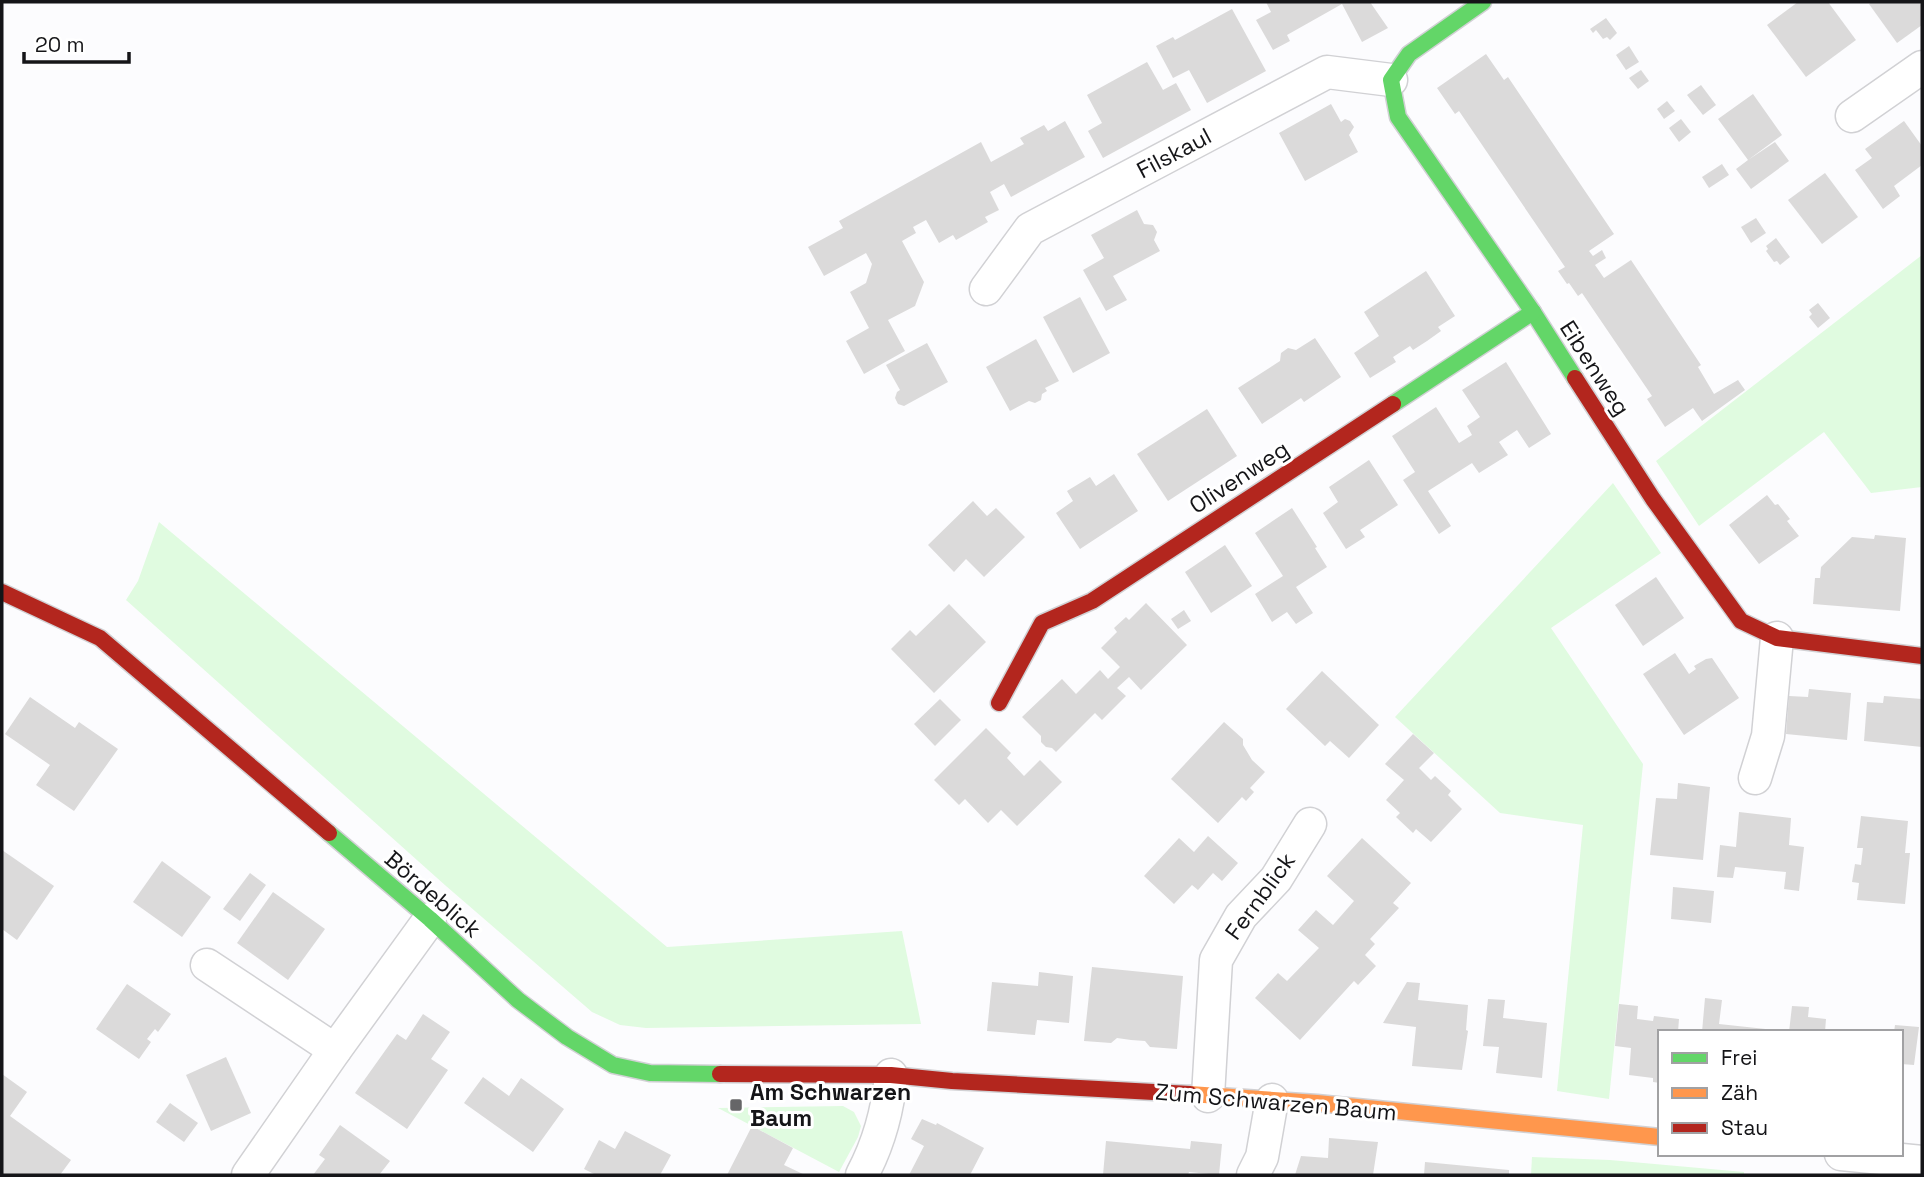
<svg xmlns="http://www.w3.org/2000/svg" width="1924" height="1177" viewBox="0 0 1924 1177" font-family="'Space Grotesk',sans-serif">
<style>
.green{fill:#e0fbe0}
.building{fill:#dbdada}
.lines{fill:none;stroke-linecap:round;stroke-linejoin:round}
.street-casing{stroke:#d1d1d4;stroke-width:35}
.fast-casing{stroke:#d1d1d4;stroke-width:19}
.slow-casing{stroke:#d1d1d4;stroke-width:19}
.jam-casing{stroke:#d1d1d4;stroke-width:19}
.street{stroke:#fff;stroke-width:32}
.fast{stroke:#63d668;stroke-width:16}
.slow{stroke:#ff974d;stroke-width:16}
.jam{stroke:#b3261e;stroke-width:16}
.poi-dot{fill:#666668;stroke:#fff;stroke-width:2.5}
.labels{text-anchor:middle;stroke-width:6;stroke-linejoin:round;paint-order:stroke}
.street-label{font-size:23px;fill:#151518;stroke:#fff}
.poi-label{font-size:23px;font-weight:bold;fill:#151518;stroke:#fff;text-anchor:start}
</style>
<rect width="100%" height="100%" fill="#fcfcfe"/>
<g class="green">
<polygon points="1922,255 1922,487 1871,493 1824,432 1699,526 1656,461"/>
<polygon points="1613,483 1661,553 1551,628 1643,764 1609,1099 1557,1091 1583,825 1500,813 1395,717"/>
<polygon points="159,522 667,947 902,931 921,1024 646,1028 620,1025 592,1012 446,886 126,600 138,581"/>
<polygon points="843,1106 854,1112 861,1126 858,1137 839,1172 718,1108"/>
<polygon points="1532,1157 1610,1160 1744,1172 1744,1175 1531,1175"/>
</g>
<g class="building">
<polygon points="1266,2 1370,2 1388,28 1362,42 1342,4 1287,35 1290,41 1273,50 1256,20 1271,12"/>
<polygon points="1798,2 1828,2 1856,40 1806,77 1767,25"/>
<polygon points="1872,2 1919,2 1922,6 1922,25 1897,43 1869,4"/>
<polygon points="1232,9 1266,71 1207,103 1189,70 1173,78 1156,46 1173,37 1175,40"/>
<polygon points="1606,18 1617,33 1610,40 1607,37 1603,39 1596,30 1593,33 1590,29"/>
<polygon points="1629,46 1639,62 1626,70 1616,55"/>
<polygon points="1486,54 1504,80 1508,77 1614,234 1589,251 1593,256 1602,250 1606,258 1595,265 1604,278 1631,260 1701,365 1698,367 1714,394 1738,380 1745,390 1702,421 1693,408 1665,427 1647,399 1652,396 1582,293 1578,296 1569,283 1567,284 1558,271 1565,267 1459,111 1455,114 1437,88"/>
<polygon points="1147,62 1163,90 1176,83 1191,110 1103,158 1088,131 1102,123 1087,95"/>
<polygon points="1641,70 1649,81 1638,89 1629,78"/>
<polygon points="1701,85 1716,105 1703,115 1687,95"/>
<polygon points="1753,94 1782,135 1748,160 1775,142 1789,161 1751,189 1736,169 1748,160 1718,119"/>
<polygon points="1667,101 1675,111 1664,119 1657,109"/>
<polygon points="1331,104 1341,122 1345,119 1350,121 1354,127 1349,135 1358,152 1305,181 1279,133"/>
<polygon points="1681,119 1691,132 1679,142 1669,128"/>
<polygon points="1065,121 1085,157 1011,197 1004,184 990,192 999,210 985,217 988,222 956,240 953,235 939,243 926,220 913,227 916,233 902,241 924,282 915,306 888,320 905,351 864,374 846,341 869,328 850,292 866,283 872,264 866,253 824,276 808,247 843,228 839,221 981,142 991,162 1024,144 1020,138 1044,125 1048,131"/>
<polygon points="1904,121 1922,146 1922,165 1894,186 1900,196 1883,209 1855,170 1872,158 1865,149"/>
<polygon points="1722,164 1729,175 1709,188 1702,177"/>
<polygon points="1825,173 1858,217 1822,244 1788,200"/>
<polygon points="1137,210 1144,224 1153,225 1157,232 1154,240 1160,251 1113,276 1127,300 1106,311 1083,270 1104,258 1091,235"/>
<polygon points="1756,218 1766,233 1751,243 1741,227"/>
<polygon points="1776,238 1790,257 1780,265 1777,261 1774,262 1766,251 1768,249 1766,246"/>
<polygon points="1426,271 1455,316 1438,327 1441,331 1427,341 1413,350 1410,346 1393,357 1396,362 1370,378 1354,353 1379,336 1364,312"/>
<polygon points="1080,297 1110,353 1073,373 1043,317"/>
<polygon points="1818,303 1830,318 1818,328 1809,317 1812,314 1809,310"/>
<polygon points="1315,338 1341,377 1304,402 1301,398 1262,424 1238,388 1280,361 1281,353 1288,348 1296,350"/>
<polygon points="1036,339 1059,381 1045,388 1047,391 1042,394 1041,400 1035,403 1029,401 1010,411 986,367"/>
<polygon points="927,343 948,382 904,406 898,404 895,398 897,392 900,390 886,365"/>
<polygon points="1506,362 1551,434 1529,448 1517,430 1499,442 1508,455 1479,473 1472,463 1428,491 1451,526 1439,534 1403,480 1415,472 1392,436 1436,407 1459,443 1472,435 1467,426 1480,417 1462,390"/>
<polygon points="1207,409 1237,456 1168,501 1137,454"/>
<polygon points="1369,460 1398,505 1360,530 1365,537 1346,549 1323,513 1338,502 1329,487"/>
<polygon points="1114,474 1138,511 1080,549 1056,513 1073,501 1067,491 1090,477 1096,486"/>
<polygon points="1767,495 1775,505 1778,504 1790,519 1787,521 1799,536 1759,564 1729,525"/>
<polygon points="973,501 987,516 996,508 1025,537 984,577 966,559 954,572 928,545"/>
<polygon points="1292,508 1317,547 1315,548 1327,567 1296,587 1313,613 1296,624 1287,612 1272,622 1255,594 1283,576 1255,533"/>
<polygon points="1875,535 1906,538 1900,611 1813,604 1815,578 1820,578 1821,567 1852,537 1874,539"/>
<polygon points="1225,545 1252,586 1211,613 1185,572"/>
<polygon points="1656,577 1684,618 1643,646 1615,605"/>
<polygon points="1146,603 1187,645 1141,690 1129,677 1117,688 1126,696 1102,720 1095,713 1056,752 1052,748 1046,747 1041,742 1041,736 1022,717 1062,679 1076,694 1100,670 1108,679 1120,667 1101,648 1117,632 1114,628 1126,617 1129,620"/>
<polygon points="949,604 986,642 934,693 891,649 910,630 916,636"/>
<polygon points="1184,610 1191,621 1178,629 1171,619"/>
<polygon points="1675,653 1689,674 1696,669 1694,666 1706,659 1712,658 1739,698 1684,735 1643,674"/>
<polygon points="1322,671 1379,725 1349,758 1330,741 1325,746 1286,709"/>
<polygon points="1809,689 1851,693 1847,740 1786,734 1789,696 1808,697"/>
<polygon points="1884,696 1922,699 1922,747 1864,741 1867,702 1883,703"/>
<polygon points="30,697 75,728 79,722 118,749 74,811 36,785 50,765 5,734"/>
<polygon points="940,699 961,720 935,746 914,724"/>
<polygon points="1224,722 1243,739 1243,745 1252,760 1265,772 1250,788 1254,792 1246,801 1242,797 1218,823 1171,779"/>
<polygon points="986,728 1011,753 1007,758 1024,776 1040,760 1062,782 1017,826 1001,810 988,823 965,799 959,805 934,780"/>
<polygon points="1413,734 1434,753 1419,768 1431,780 1435,776 1451,791 1448,795 1462,809 1431,842 1416,829 1413,833 1396,817 1400,813 1386,800 1404,780 1385,764"/>
<polygon points="1678,783 1710,787 1703,860 1650,855 1656,798 1677,799"/>
<polygon points="1739,812 1791,818 1789,845 1804,847 1799,891 1784,889 1786,872 1735,867 1733,878 1717,877 1720,845 1736,847"/>
<polygon points="1861,816 1908,821 1905,853 1910,853 1905,904 1857,900 1859,883 1852,882 1855,864 1861,865 1863,848 1857,848"/>
<polygon points="1208,836 1238,863 1222,881 1213,873 1198,890 1192,885 1174,904 1144,876 1179,838 1194,852"/>
<polygon points="1362,838 1411,883 1393,903 1399,908 1370,939 1375,944 1365,955 1376,966 1358,985 1354,981 1300,1040 1255,998 1278,973 1287,981 1319,948 1298,930 1316,910 1333,925 1354,901 1327,876"/>
<polygon points="2,850 54,886 17,940 2,929"/>
<polygon points="162,861 211,897 182,937 133,902"/>
<polygon points="250,873 266,885 240,921 223,909"/>
<polygon points="1673,887 1714,891 1711,923 1671,919"/>
<polygon points="273,892 325,929 288,980 237,943"/>
<polygon points="1092,967 1183,976 1177,1049 1150,1047 1145,1041 1131,1040 1117,1038 1111,1043 1084,1041"/>
<polygon points="1039,972 1073,976 1069,1023 1037,1020 1035,1035 987,1031 992,982 1038,986"/>
<polygon points="1407,982 1420,983 1418,1000 1468,1005 1466,1030 1468,1031 1462,1070 1412,1066 1416,1027 1383,1023"/>
<polygon points="127,984 171,1014 158,1032 155,1029 147,1039 151,1042 139,1059 96,1029"/>
<polygon points="1705,998 1722,1000 1719,1024 1775,1030 1775,1032 1702,1032"/>
<polygon points="1488,999 1505,1000 1503,1018 1547,1023 1542,1078 1496,1073 1499,1047 1483,1046"/>
<polygon points="1619,1004 1638,1006 1637,1019 1653,1021 1654,1016 1679,1019 1678,1032 1660,1032 1660,1083 1653,1082 1653,1078 1629,1075 1631,1048 1615,1046"/>
<polygon points="1792,1006 1809,1007 1808,1017 1826,1019 1825,1032 1789,1032"/>
<polygon points="423,1014 450,1032 431,1059 448,1070 407,1129 355,1093 397,1034 406,1040"/>
<polygon points="1895,1025 1919,1027 1914,1065 1901,1064 1901,1032 1894,1032"/>
<polygon points="226,1057 251,1113 211,1131 186,1075"/>
<polygon points="2,1074 27,1092 10,1116 71,1160 60,1175 2,1175"/>
<polygon points="483,1077 509,1096 521,1078 564,1109 533,1152 464,1103"/>
<polygon points="170,1103 198,1123 184,1142 156,1122"/>
<polygon points="922,1119 936,1125 937,1123 984,1148 970,1175 909,1175 924,1146 911,1139"/>
<polygon points="340,1125 390,1161 379,1175 313,1175 325,1159 319,1155"/>
<polygon points="752,1126 793,1148 784,1165 805,1175 727,1175"/>
<polygon points="625,1131 671,1155 660,1175 596,1175 584,1169 599,1140 615,1149"/>
<polygon points="1329,1138 1378,1142 1373,1175 1295,1175 1301,1156 1328,1158"/>
<polygon points="1106,1141 1190,1149 1191,1141 1222,1144 1219,1175 1189,1172 1188,1175 1103,1175"/>
<polygon points="1425,1162 1509,1170 1509,1175 1424,1175"/>
</g>
<g class="lines">
<defs>
<g id="street">
<polyline points="1852,116 1922,67"/>
<polyline points="986,289 1030,229 1327,72 1391,80"/>
<polyline points="1755,778 1768,736 1777,638"/>
<polyline points="207,965 335,1050"/>
<polyline points="1208,1096 1216,960 1241,916 1276,879 1310,824"/>
<polyline points="1841,1154 1922,1162"/>
<polyline points="248,1175 335,1050 430,919"/>
<path d="M 862,1175 C 878,1145 888,1109 891,1075"/>
<polyline points="1253,1175 1262,1157 1272,1100"/>
</g>
<g id="fast">
<polyline points="1483,2 1409,54 1391,80 1398,117 1533,312 1575,378"/>
<polyline points="1393,404 1533,312"/>
<polyline points="329,833 430,919 518,1000 567,1037 613,1065 650,1073 720,1074"/>
</g>
<polyline id="slow" points="1190,1094 1317,1103 1660,1137"/>
<g id="jam">
<polyline points="1575,378 1653,499 1741,621 1777,638 1922,656"/>
<polyline points="2,592 100,638 329,833"/>
<polyline points="999,703 1042,623 1092,601 1393,404"/>
<polyline points="720,1074 891,1075 952,1081 1190,1094"/>
</g>
</defs>
<use href="#street" class="street-casing"/>
<use href="#fast" class="fast-casing"/>
<use href="#slow" class="slow-casing"/>
<use href="#jam" class="jam-casing"/>
<use href="#street" class="street"/>
<use href="#fast" class="fast"/>
<use href="#slow" class="slow"/>
<use href="#jam" class="jam"/>
</g>
<rect class="poi-dot" x="729" y="1098" width="14" height="14" rx="3.5"/>
<g class="labels">
<g class="street-label">
<text transform="translate(1174 153) rotate(-28)" y="8">Filskaul</text>
<text transform="translate(1595 368) rotate(57)" y="8">Eibenweg</text>
<text transform="translate(1239 477) rotate(-33)" y="8">Olivenweg</text>
<text transform="translate(433 894) rotate(41)" y="8">Bördeblick</text>
<text transform="translate(1260 896) rotate(-54)" y="8">Fernblick</text>
<text transform="translate(1276 1102) rotate(5)" y="8">Zum Schwarzen Baum</text>
</g>
<g class="poi-label">
<text x="750" y="1100">Am Schwarzen<tspan x="750" dy="26">Baum</tspan></text>
</g>
</g>
<rect width="1924" height="1177" fill="none" stroke="#151518" stroke-width="7"/>
<rect x="1658" y="1030" width="245" height="126" fill="#ffffff" stroke="#a1a1a3" stroke-width="2"/>
<rect x="1672" y="1053" width="35" height="10" fill="#63d668" stroke="#a1a1a3" stroke-width="2"/>
<text x="1721" y="1065" font-size="21" fill="#151518">Frei</text>
<rect x="1672" y="1088" width="35" height="10" fill="#ff974d" stroke="#a1a1a3" stroke-width="2"/>
<text x="1721" y="1100" font-size="21" fill="#151518">Zäh</text>
<rect x="1672" y="1123" width="35" height="10" fill="#b3261e" stroke="#a1a1a3" stroke-width="2"/>
<text x="1721" y="1135" font-size="21" fill="#151518">Stau</text>
<path d="M24 52v10h105v-10" fill="none" stroke="#151518" stroke-width="3.5"/>
<text x="35" y="52" font-size="21" fill="#151518" stroke="#ffffff" stroke-width="5" paint-order="stroke">20 m</text>
</svg>
